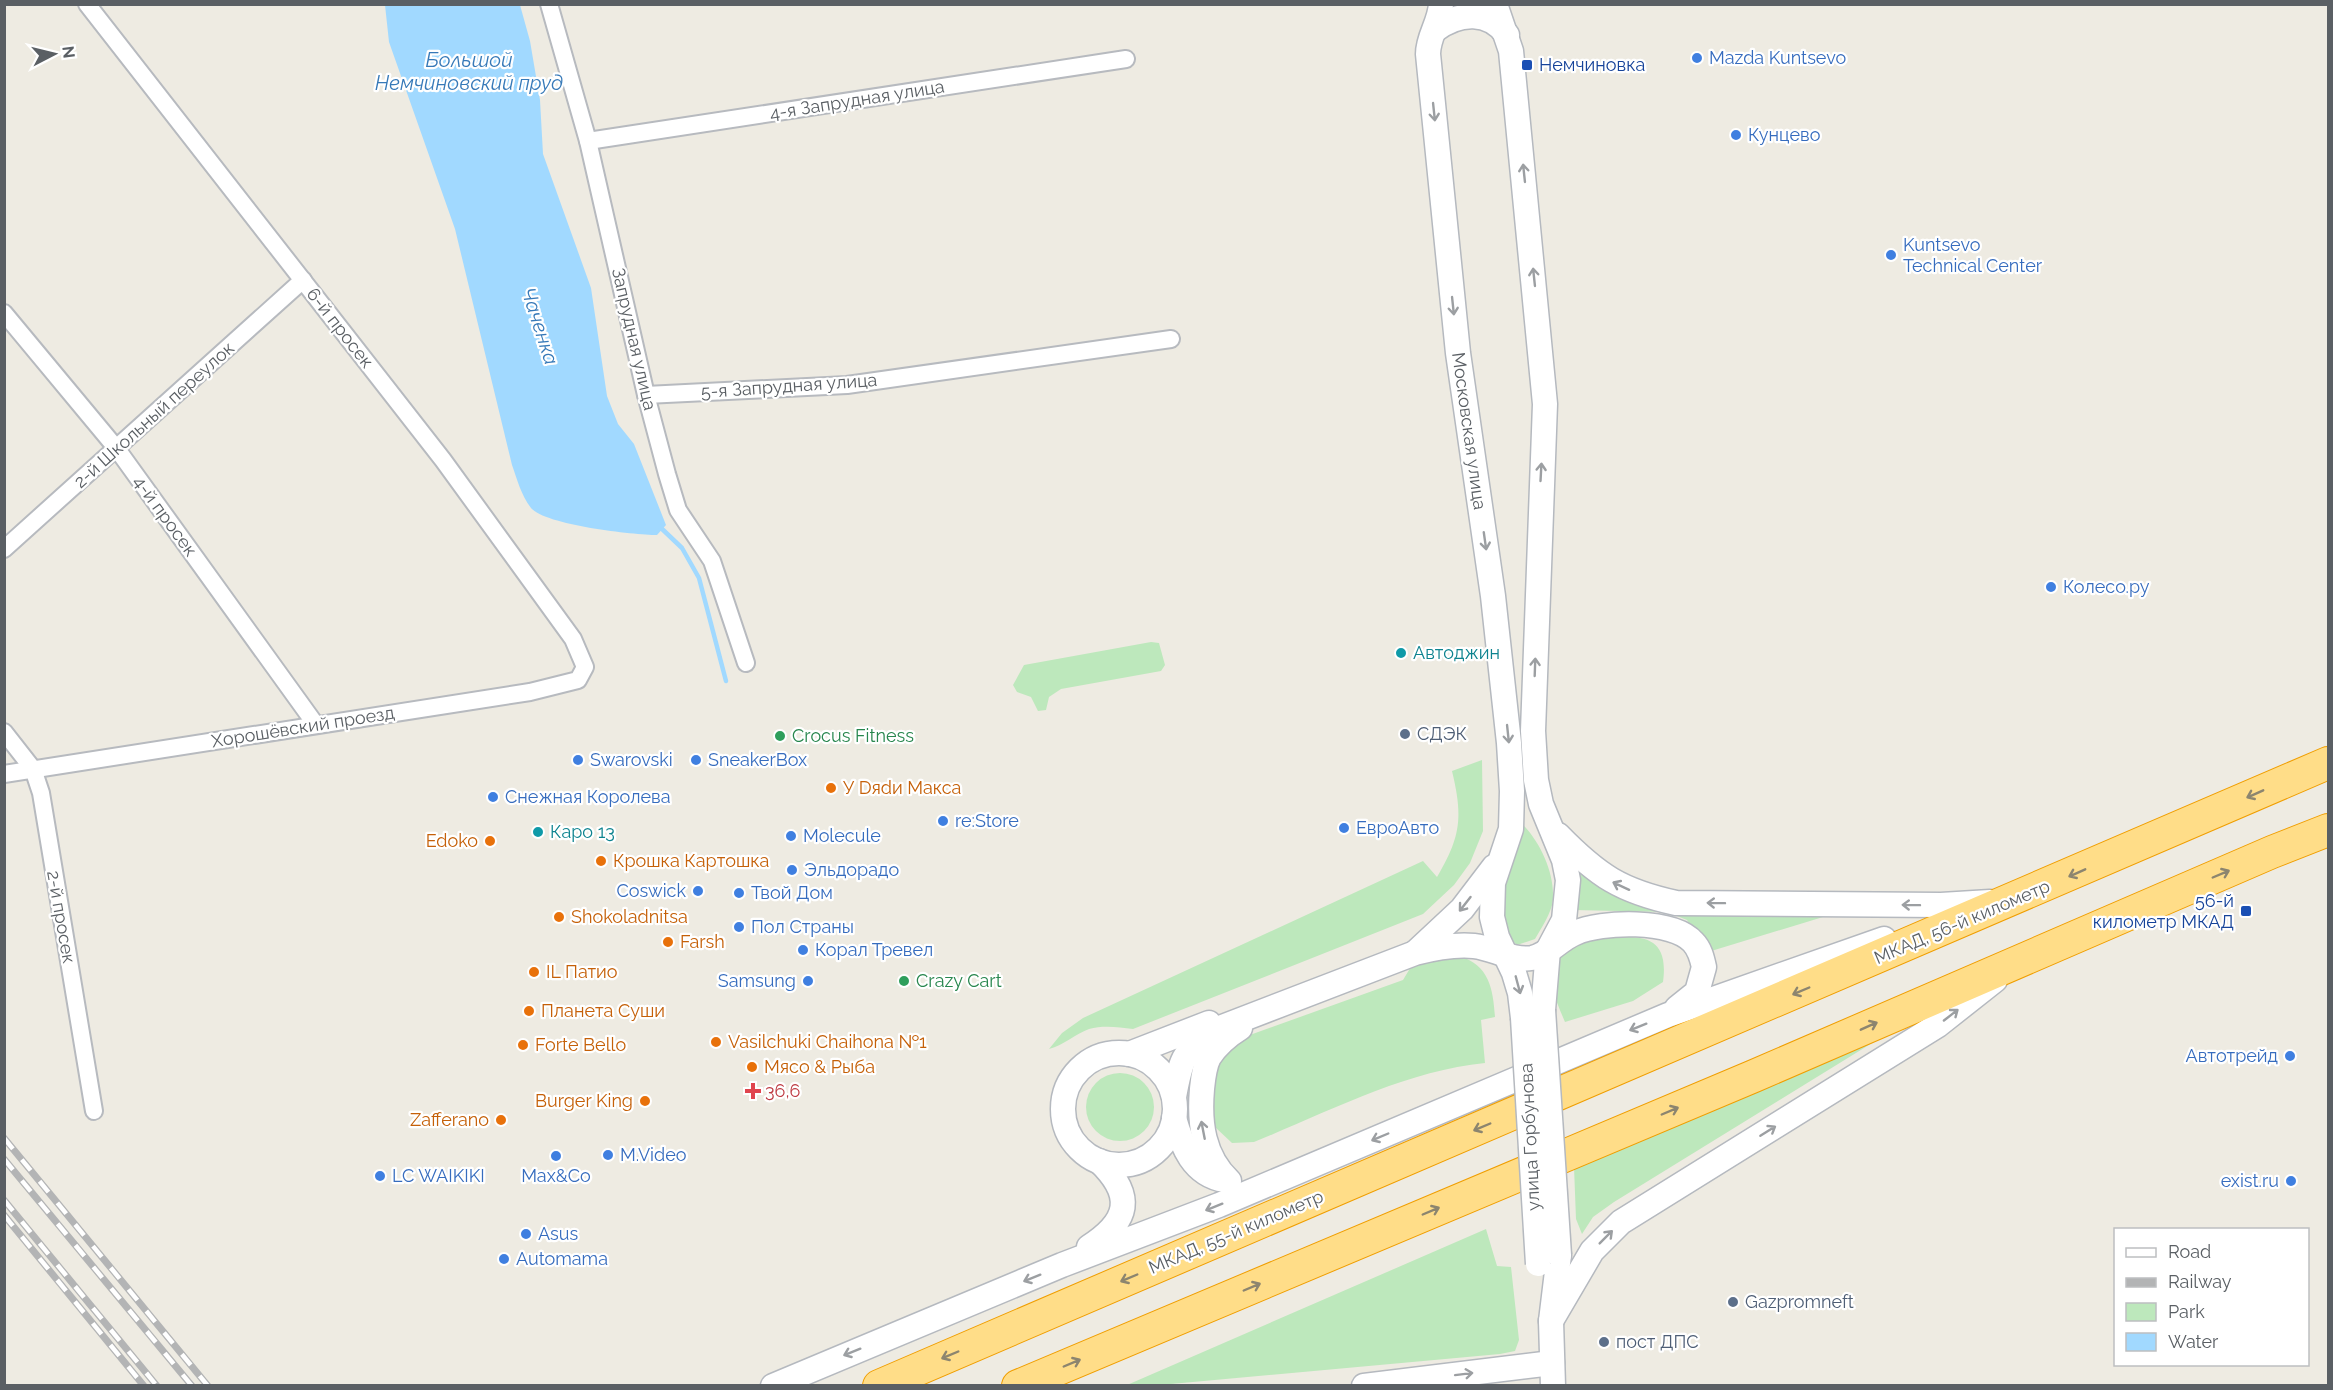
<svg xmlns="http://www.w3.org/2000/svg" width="2333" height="1390" viewBox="0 0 2333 1390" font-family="Raleway,sans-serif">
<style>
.green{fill:#bde8bc}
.water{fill:#a1d9ff}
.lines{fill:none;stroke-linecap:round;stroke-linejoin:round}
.stream{stroke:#a1d9ff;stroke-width:4.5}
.street-casing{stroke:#b7babf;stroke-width:20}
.secondary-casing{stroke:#b5b9bf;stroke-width:27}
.highway-casing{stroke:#f09e00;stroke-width:34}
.street{stroke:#fff;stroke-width:16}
.secondary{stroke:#fff;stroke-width:24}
.highway{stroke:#fd8;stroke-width:32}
.rail-casing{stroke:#b3b4b5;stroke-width:7}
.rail{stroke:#fff;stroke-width:4.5;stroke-dasharray:14;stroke-linecap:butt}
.secondary-bridge-casing{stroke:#b5b9bf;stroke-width:27;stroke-linecap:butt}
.secondary-bridge{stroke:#fff;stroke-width:24}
.oneway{stroke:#9c9fa2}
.oneway2{stroke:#8c856f}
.shop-dot{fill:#3f7fe0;stroke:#fff;stroke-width:2}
.transit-dot{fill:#1a4fb4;stroke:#fff;stroke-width:2}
.culture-dot{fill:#0f9aa8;stroke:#fff;stroke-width:2}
.service-dot{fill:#5c6f8a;stroke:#fff;stroke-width:2}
.leisure-dot{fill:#2e9e5b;stroke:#fff;stroke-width:2}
.food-dot{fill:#e8710a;stroke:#fff;stroke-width:2}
.health-dot{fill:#e0444e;stroke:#fff;stroke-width:2}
.labels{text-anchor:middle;stroke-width:4.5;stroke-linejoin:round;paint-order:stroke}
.shop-label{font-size:18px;fill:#366cbe;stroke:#fff;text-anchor:start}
.transit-label{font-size:18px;fill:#164399;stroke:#fff;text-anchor:start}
.street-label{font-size:18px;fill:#5a5f64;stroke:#fff}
.culture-label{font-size:18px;fill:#0d838f;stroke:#fff;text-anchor:start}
.service-label{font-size:18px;fill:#4e5e75;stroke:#fff;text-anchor:start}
.leisure-label{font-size:18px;fill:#27864d;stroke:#fff;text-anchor:start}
.food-label{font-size:18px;fill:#c56008;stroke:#fff;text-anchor:start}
.health-label{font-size:18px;fill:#be3a42;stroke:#fff;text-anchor:start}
.water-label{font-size:20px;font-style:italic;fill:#3679b8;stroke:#fff}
</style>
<rect width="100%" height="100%" fill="#eeebe2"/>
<g class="green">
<polygon points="1151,642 1159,643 1165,665 1161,671 1061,689 1049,697 1046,710 1038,711 1031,697 1017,692 1013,685 1024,665"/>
<path d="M 1482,760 L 1483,831 L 1470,863 L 1454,885 L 1423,914 L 1133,1029 C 1118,1027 1103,1025 1089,1029 C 1075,1034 1064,1045 1049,1049 L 1062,1033 L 1083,1018 L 1423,861 L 1437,877 C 1461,836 1463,817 1452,771 Z"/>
<path d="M 1517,819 C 1538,837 1555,871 1553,900 C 1551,914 1542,927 1535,939 L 1517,945 L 1505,934 L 1499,905 Z"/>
<polygon points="1571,861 1621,893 1846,910 1708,952 1687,920 1667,912 1573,910"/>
<path d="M 1582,939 C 1625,939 1671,923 1663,982 L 1633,1001 L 1565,1022 C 1547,979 1542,969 1582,939 Z"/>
<path d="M 1459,956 C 1489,965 1493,988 1495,1017 L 1481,1020 L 1485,1063 C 1405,1071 1328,1112 1254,1142 L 1232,1143 L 1215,1127 L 1211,1092 L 1217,1057 L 1236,1040 L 1403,980 L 1412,965 Z"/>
<polygon points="1890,1032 1614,1202 1593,1217 1582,1234 1576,1219 1574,1167"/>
<circle cx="1120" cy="1107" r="34"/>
<polygon points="1486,1229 1497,1266 1511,1267 1519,1340 1515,1351 1500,1354 1160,1385 1127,1385"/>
</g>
<path class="water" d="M 385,5 L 520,5 L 530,41 L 540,100 L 543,154 L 591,288 L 607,396 L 618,424 L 634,444 L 666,525 L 657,535 C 634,535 545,525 531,508 C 521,495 517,479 512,465 L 455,229 L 389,42 Z"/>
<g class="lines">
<polyline class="stream" points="660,527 682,548 699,578 726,681"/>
<defs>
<g id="street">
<polyline points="549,4 588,141 646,395 667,474 678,510 712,561 746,663"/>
<polyline points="588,141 1126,59"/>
<polyline points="4,313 117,449 316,725"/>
<polyline points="646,395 847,385 1171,339"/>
<polyline points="4,549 303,280"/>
<polyline points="4,732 33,769 41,793 94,1111"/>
<polyline points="4,774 530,692 578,680 585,667 573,639 443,460 87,4"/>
</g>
<g id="secondary">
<path d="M 1441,4 C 1440,23 1428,36 1428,54 L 1458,353 L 1493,596 L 1509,743 L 1512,791 L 1511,829 L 1493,883 L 1492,917 L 1497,937 L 1514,973 L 1520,993 L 1523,1018"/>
<polyline points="1495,4 1511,51 1545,404 1533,731 1536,780 1541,804 1564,860 1568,880 1564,920 1548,950 1543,1010"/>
<path d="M 1435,30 C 1459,12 1489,10 1507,35"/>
<path d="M 1558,835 C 1598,876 1621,891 1676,903 L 1941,905 L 1990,902"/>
<polyline points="1417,951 1462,909 1494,867"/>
<circle cx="1119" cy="1109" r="56"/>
<polyline points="1129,1054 1209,1023"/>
<path d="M 1174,1097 C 1180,1064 1182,1050 1212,1031 L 1415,953 C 1434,948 1454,944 1474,946 C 1493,948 1512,961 1532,958 C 1548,955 1560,939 1575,933 C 1601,921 1673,919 1693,942 C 1700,949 1702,958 1704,967 L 1697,992 L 1677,1008"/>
<path d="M 1174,1118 C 1182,1146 1193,1175 1225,1180"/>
<path d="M 1229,1181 C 1203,1156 1199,1123 1202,1089 C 1203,1079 1204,1067 1209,1057 C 1217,1045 1227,1036 1240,1028"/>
<path d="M 1089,1247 C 1129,1221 1135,1196 1099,1161"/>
<polyline points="1551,1321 1592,1251 1621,1222 1938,1025 1995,980"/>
<polyline points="773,1386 1062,1265 1219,1205 1668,1015 1884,939"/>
<polyline points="1364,1386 1552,1363"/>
<polyline points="1553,1386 1551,1321 1559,1255"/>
</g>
<g id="highway">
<polyline points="879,1386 2328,763"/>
<polyline points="1018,1386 1754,1076 2272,852 2328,830"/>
</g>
</defs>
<use href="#street" class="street-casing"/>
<use href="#secondary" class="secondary-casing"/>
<use href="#highway" class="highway-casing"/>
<use href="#street" class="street"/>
<use href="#secondary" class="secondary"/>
<use href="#highway" class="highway"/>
<defs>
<g id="rail">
<polyline points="4,1138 208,1386"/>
<polyline points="4,1159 192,1386"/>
<polyline points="4,1200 157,1386"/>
<polyline points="4,1215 144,1386"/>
</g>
</defs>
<use href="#rail" class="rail-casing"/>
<use href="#rail" class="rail"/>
<defs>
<g id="secondary-bridge">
<polyline points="1543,1010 1559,1255"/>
<polyline points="1523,1018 1538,1264"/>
</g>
</defs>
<use href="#secondary-bridge" class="secondary-bridge-casing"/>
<use href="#secondary-bridge" class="secondary-bridge"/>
</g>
<defs><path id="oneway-shaft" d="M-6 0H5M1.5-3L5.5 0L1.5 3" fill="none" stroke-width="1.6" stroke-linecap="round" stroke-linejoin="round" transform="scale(1.5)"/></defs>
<g class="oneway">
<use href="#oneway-shaft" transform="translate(1434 112) rotate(84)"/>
<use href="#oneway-shaft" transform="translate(1524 173) rotate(-96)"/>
<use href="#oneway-shaft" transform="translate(1534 277) rotate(-96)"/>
<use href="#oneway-shaft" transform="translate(1453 306) rotate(84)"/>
<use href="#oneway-shaft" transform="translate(1541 472) rotate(-87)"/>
<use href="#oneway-shaft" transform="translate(1485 541) rotate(82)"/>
<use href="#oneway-shaft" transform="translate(1535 667) rotate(-88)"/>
<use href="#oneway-shaft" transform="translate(1508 734) rotate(84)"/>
<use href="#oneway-shaft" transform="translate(1621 886) rotate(-155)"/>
<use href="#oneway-shaft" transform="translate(1716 903) rotate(-179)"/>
<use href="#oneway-shaft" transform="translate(1465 904) rotate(128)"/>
<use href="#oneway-shaft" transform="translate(1911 905) rotate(-179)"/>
<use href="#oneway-shaft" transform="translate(1518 985) rotate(75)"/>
<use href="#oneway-shaft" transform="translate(1951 1015) rotate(-38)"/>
<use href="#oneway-shaft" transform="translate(1638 1027) rotate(158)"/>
<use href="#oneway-shaft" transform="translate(1203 1130) rotate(-101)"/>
<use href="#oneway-shaft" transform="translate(1768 1131) rotate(-32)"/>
<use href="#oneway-shaft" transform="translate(1380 1137) rotate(157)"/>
<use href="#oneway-shaft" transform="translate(1214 1207) rotate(158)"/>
<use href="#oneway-shaft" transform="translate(1606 1237) rotate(-45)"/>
<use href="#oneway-shaft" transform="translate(1032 1278) rotate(158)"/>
<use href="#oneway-shaft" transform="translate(852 1352) rotate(158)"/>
<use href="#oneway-shaft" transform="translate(1464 1374) rotate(-7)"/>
</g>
<g class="oneway2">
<use href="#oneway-shaft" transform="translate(2255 794) rotate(156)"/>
<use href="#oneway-shaft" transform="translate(2077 873) rotate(156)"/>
<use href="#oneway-shaft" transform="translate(2221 874) rotate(-23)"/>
<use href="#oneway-shaft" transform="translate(1801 991) rotate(157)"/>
<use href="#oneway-shaft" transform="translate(1869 1026) rotate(-24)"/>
<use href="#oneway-shaft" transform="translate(1670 1111) rotate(-23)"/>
<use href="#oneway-shaft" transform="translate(1482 1127) rotate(157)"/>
<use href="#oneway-shaft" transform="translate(1431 1211) rotate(-23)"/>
<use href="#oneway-shaft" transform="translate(1129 1278) rotate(157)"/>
<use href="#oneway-shaft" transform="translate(1252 1287) rotate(-23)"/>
<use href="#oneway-shaft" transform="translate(950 1355) rotate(157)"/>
<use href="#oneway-shaft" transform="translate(1072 1363) rotate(-23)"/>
</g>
<g class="shop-dot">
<circle cx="1697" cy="58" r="6"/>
<circle cx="1736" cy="135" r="6"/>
<circle cx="1891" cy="255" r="6"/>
<circle cx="2051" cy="587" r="6"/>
<circle cx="578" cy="760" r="6"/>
<circle cx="696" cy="760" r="6"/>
<circle cx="493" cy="797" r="6"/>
<circle cx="943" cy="821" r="6"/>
<circle cx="1344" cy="828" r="6"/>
<circle cx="791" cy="836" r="6"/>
<circle cx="792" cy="870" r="6"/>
<circle cx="698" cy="891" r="6"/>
<circle cx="739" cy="893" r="6"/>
<circle cx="739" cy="927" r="6"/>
<circle cx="803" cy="950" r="6"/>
<circle cx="808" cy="981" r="6"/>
<circle cx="2290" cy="1056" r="6"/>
<circle cx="608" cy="1155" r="6"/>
<circle cx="556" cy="1156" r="6"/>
<circle cx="380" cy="1176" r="6"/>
<circle cx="2291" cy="1181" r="6"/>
<circle cx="526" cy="1234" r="6"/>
<circle cx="504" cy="1259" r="6"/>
</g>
<g class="transit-dot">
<rect x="1521" y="59" width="12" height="12" rx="3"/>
<rect x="2240" y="905" width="12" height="12" rx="3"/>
</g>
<g class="culture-dot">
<circle cx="1401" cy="653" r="6"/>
<circle cx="538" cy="832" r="6"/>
</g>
<g class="service-dot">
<circle cx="1405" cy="734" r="6"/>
<circle cx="1733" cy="1302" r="6"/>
<circle cx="1604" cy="1342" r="6"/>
</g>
<g class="leisure-dot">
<circle cx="780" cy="736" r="6"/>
<circle cx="904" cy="981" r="6"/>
</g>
<g class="food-dot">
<circle cx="831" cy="788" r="6"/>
<circle cx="490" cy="841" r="6"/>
<circle cx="601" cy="861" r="6"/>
<circle cx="559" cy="917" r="6"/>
<circle cx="668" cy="942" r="6"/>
<circle cx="534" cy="972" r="6"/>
<circle cx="529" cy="1011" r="6"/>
<circle cx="716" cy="1042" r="6"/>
<circle cx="523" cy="1045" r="6"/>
<circle cx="752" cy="1067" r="6"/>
<circle cx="645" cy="1101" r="6"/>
<circle cx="501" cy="1120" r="6"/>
</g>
<path class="health-dot" d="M750 1082h6v6h6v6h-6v6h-6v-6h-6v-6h6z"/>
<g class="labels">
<g class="shop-label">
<text x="1709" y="64">Mazda Kuntsevo</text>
<text x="1748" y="141">Кунцево</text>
<text x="1903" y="251">Kuntsevo<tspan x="1903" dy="21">Technical Center</tspan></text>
<text x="2063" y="593">Колесо.ру</text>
<text x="590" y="766">Swarovski</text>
<text x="708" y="766">SneakerBox</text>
<text x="505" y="803">Снежная Королева</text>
<text x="955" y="827">re:Store</text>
<text x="1356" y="834">ЕвроАвто</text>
<text x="803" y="842">Molecule</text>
<text x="804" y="876">Эльдорадо</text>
<text x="686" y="897" text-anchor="end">Coswick</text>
<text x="751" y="899">Твой Дом</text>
<text x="751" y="933">Пол Страны</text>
<text x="815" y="956">Корал Тревел</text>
<text x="796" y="987" text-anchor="end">Samsung</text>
<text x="2278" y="1062" text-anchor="end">Автотрейд</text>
<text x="620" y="1161">M.Video</text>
<text x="392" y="1182">LC WAIKIKI</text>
<text x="556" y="1182" text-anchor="middle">Max&amp;Co</text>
<text x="2279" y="1187" text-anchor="end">exist.ru</text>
<text x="538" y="1240">Asus</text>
<text x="516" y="1265">Automama</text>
</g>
<g class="transit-label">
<text x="1539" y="71">Немчиновка</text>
<text x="2234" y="907" text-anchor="end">56-й<tspan x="2234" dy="21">километр МКАД</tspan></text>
</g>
<g class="street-label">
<text transform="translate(857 100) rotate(-9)" y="6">4-я Запрудная улица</text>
<text transform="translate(340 328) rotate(52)" y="6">6-й просек</text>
<text transform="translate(634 339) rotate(77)" y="6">Запрудная улица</text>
<text transform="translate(789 386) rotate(-4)" y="6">5-я Запрудная улица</text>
<text transform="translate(154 415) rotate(-42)" y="6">2-й Школьный переулок</text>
<text transform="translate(1469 431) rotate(82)" y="6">Московская улица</text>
<text transform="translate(165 516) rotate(54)" y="6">4-й просек</text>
<text transform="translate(303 727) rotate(-9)" y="6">Хорошёвский проезд</text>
<text transform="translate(61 917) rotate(80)" y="6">2-й просек</text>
<text transform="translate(1962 922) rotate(-23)" y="6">МКАД, 56-й километр</text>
<text transform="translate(1530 1137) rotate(-93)" y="6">улица Горбунова</text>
<text transform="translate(1236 1232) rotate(-23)" y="6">МКАД, 55-й километр</text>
</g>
<g class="culture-label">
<text x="1413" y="659">Автоджин</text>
<text x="550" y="838">Каро 13</text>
</g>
<g class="service-label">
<text x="1417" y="740">СДЭК</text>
<text x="1745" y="1308">Gazpromneft</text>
<text x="1616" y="1348">пост ДПС</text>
</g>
<g class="leisure-label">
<text x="792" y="742">Crocus Fitness</text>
<text x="916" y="987">Crazy Cart</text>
</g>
<g class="food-label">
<text x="843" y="794">У Dяdи Макса</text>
<text x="478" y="847" text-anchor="end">Edoko</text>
<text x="613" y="867">Крошка Картошка</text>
<text x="571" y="923">Shokoladnitsa</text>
<text x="680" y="948">Farsh</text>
<text x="546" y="978">IL Патио</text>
<text x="541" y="1017">Планета Суши</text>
<text x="728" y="1048">Vasilchuki Chaihona №1</text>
<text x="535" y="1051">Forte Bello</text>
<text x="764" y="1073">Мясо &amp; Рыба</text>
<text x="633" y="1107" text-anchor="end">Burger King</text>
<text x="489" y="1126" text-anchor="end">Zafferano</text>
</g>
<g class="health-label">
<text x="765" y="1097">36,6</text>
</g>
<g class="water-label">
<text x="469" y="67">Большой<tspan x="469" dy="23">Немчиновский пруд</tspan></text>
<text transform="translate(540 326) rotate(72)" y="7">Чаченка</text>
</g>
</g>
<rect width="2333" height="1390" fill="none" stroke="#5a5f64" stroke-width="12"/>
<rect x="2114" y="1228" width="195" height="138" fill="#ffffff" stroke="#bdbfc1" stroke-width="1.5"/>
<rect x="2126" y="1248" width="30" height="9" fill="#ffffff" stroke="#bdbfc1" stroke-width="1.5"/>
<text x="2168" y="1258" font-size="18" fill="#5a5f64">Road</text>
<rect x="2126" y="1278" width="30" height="9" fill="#b3b4b5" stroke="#bdbfc1" stroke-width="1.5"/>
<text x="2168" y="1288" font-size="18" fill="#5a5f64">Railway</text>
<rect x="2126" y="1303" width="30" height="18" fill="#bde8bc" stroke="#bdbfc1" stroke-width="1.5"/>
<text x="2168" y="1318" font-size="18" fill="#5a5f64">Park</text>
<rect x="2126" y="1333" width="30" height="18" fill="#a1d9ff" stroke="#bdbfc1" stroke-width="1.5"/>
<text x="2168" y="1348" font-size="18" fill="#5a5f64">Water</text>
<g transform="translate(54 54) rotate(83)" stroke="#ffffff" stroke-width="4.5" paint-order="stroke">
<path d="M0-4.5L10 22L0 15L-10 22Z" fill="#5a5f64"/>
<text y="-9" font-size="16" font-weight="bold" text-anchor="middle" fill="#5a5f64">N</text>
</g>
</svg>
